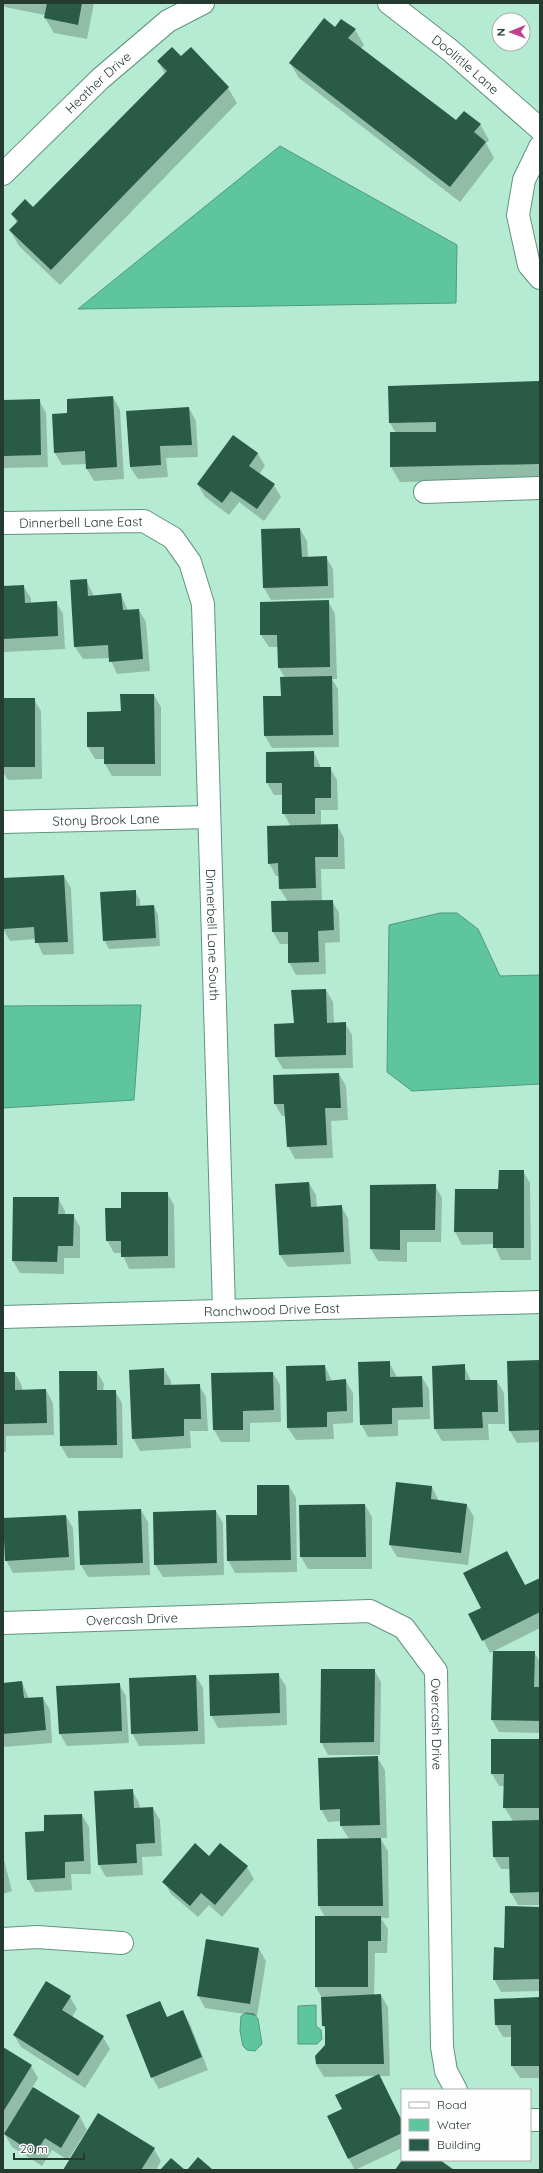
<svg xmlns="http://www.w3.org/2000/svg" width="543" height="2173" viewBox="0 0 543 2173" font-family="Quicksand,sans-serif">
<style>
.water{fill:#5fc59e;stroke:#4e9b7d}
.shadow{fill:#0003}
.building{fill:#2a5b48}
.lines{fill:none;stroke-linecap:round;stroke-linejoin:round}
.minor-casing{stroke:#61947e;stroke-width:24}
.minor{stroke:#fff;stroke-width:22}
.labels{text-anchor:middle;stroke-width:4;stroke-linejoin:round;paint-order:stroke}
.street-label{font-size:13px;fill:#253a31;stroke:#fefefe}
</style>
<rect width="100%" height="100%" fill="#b6ebd3"/>
<g class="water">
<polygon points="280,146 457,245 456,303 78,309"/>
<polygon points="440,913 457,913 478,929 500,976 540,975 540,1084 412,1091 387,1072 389,925"/>
<polygon points="141,1005 134,1100 3,1108 3,1006"/>
<polygon points="316,2005 316,2026 321,2030 322,2039 317,2044 298,2044 298,2006"/>
<polygon points="246,2013 254,2014 258,2019 262,2044 255,2051 247,2050 243,2046 240,2031 241,2016"/>
</g>
<g class="shadow">
<polygon points="3,3 94,3 87,39 54,33 45,18 45,15 5,7"/>
<polygon points="335,28 355,30 364,45 361,49 456,122 480,124 489,140 486,143 494,158 460,202 299,78 290,63"/>
<polygon points="191,49 228,88 237,103 60,285 19,246 10,230 17,223 12,214 33,209 165,74 158,61 181,58"/>
<polygon points="540,382 540,479 400,482 391,467 391,433 396,433 390,423"/>
<polygon points="113,397 120,410 124,479 94,481 87,469 87,464 62,465 55,453 68,414"/>
<polygon points="39,400 46,413 48,467 3,468 3,401"/>
<polygon points="189,408 196,421 198,457 166,458 168,477 138,479 130,467"/>
<polygon points="233,436 258,454 265,466 259,474 274,485 281,497 264,521 239,502 229,515 205,497 198,485"/>
<polygon points="300,529 307,541 308,557 326,557 333,569 334,598 271,600 264,588"/>
<polygon points="86,580 94,596 121,594 128,611 139,610 146,622 150,671 117,674 110,658 83,659 75,647 71,581"/>
<polygon points="23,586 31,598 31,603 56,602 63,614 65,649 4,652 3,587"/>
<polygon points="328,601 335,614 337,679 332,679 338,689 339,747 272,748 265,736 282,697 285,678 279,668 279,647 269,647 261,635"/>
<polygon points="154,695 161,707 161,776 112,776 105,764 105,759 95,759 88,747 122,712"/>
<polygon points="3,699 34,699 41,711 42,779 8,780 3,772"/>
<polygon points="314,752 321,768 330,768 337,780 338,810 321,810 321,826 337,825 344,838 345,869 321,869 322,901 332,901 339,913 340,942 325,943 326,974 296,975 289,962 289,944 280,944 273,932 288,902 280,889 280,876 276,876 269,863 291,827 284,814 283,795 274,795 267,783"/>
<polygon points="64,876 71,888 74,954 43,955 36,939 10,941 3,929 3,879"/>
<polygon points="135,891 140,900 140,907 154,906 158,915 160,946 109,949 104,940"/>
<polygon points="326,990 333,1002 334,1023 345,1023 352,1035 353,1068 283,1069 276,1057 275,1025 295,1024"/>
<polygon points="339,1074 346,1086 348,1120 331,1121 333,1158 295,1159 288,1146 286,1116 282,1116 275,1104"/>
<polygon points="523,1171 530,1183 531,1260 501,1260 494,1244 462,1245 455,1232 456,1190 499,1190"/>
<polygon points="309,1183 316,1195 317,1207 341,1206 348,1218 351,1264 288,1267 280,1255"/>
<polygon points="435,1185 442,1198 441,1242 407,1242 407,1262 378,1261 371,1249 371,1186"/>
<polygon points="167,1193 174,1205 175,1268 129,1269 122,1253 114,1253 107,1240"/>
<polygon points="58,1198 65,1211 65,1215 73,1215 80,1227 80,1258 64,1258 64,1274 20,1273 13,1261"/>
<polygon points="540,1361 540,1442 517,1443 510,1431"/>
<polygon points="389,1362 397,1377 422,1377 429,1389 430,1419 398,1420 398,1436 368,1437 361,1424"/>
<polygon points="464,1365 471,1381 497,1381 504,1393 505,1424 488,1424 489,1440 442,1441 435,1429 434,1367"/>
<polygon points="325,1366 332,1381 346,1381 353,1393 353,1423 333,1424 334,1439 296,1440 288,1428 287,1367"/>
<polygon points="164,1369 171,1381 171,1386 199,1385 206,1397 208,1431 190,1431 191,1448 140,1451 133,1438"/>
<polygon points="97,1372 104,1384 103,1391 115,1391 122,1403 123,1458 68,1458 61,1446"/>
<polygon points="3,1373 15,1373 22,1386 22,1391 46,1390 53,1403 54,1435 6,1436 6,1452 3,1452"/>
<polygon points="273,1373 280,1385 281,1422 250,1423 250,1442 221,1442 214,1430 212,1374"/>
<polygon points="289,1486 296,1498 297,1572 235,1573 228,1560 258,1516"/>
<polygon points="432,1487 439,1501 467,1505 474,1517 468,1565 397,1557 390,1545"/>
<polygon points="365,1505 372,1517 372,1569 308,1569 301,1557"/>
<polygon points="141,1510 148,1522 150,1575 88,1577 81,1565"/>
<polygon points="216,1511 223,1523 224,1575 163,1577 155,1564"/>
<polygon points="66,1516 73,1528 75,1570 13,1573 6,1560"/>
<polygon points="507,1552 525,1586 540,1579 540,1628 490,1653 470,1614 482,1608"/>
<polygon points="534,1652 540,1662 540,1733 499,1732 492,1720"/>
<polygon points="374,1670 381,1682 380,1755 328,1755 321,1742"/>
<polygon points="278,1674 286,1686 287,1725 218,1728 211,1715"/>
<polygon points="196,1676 203,1688 205,1744 139,1746 132,1733"/>
<polygon points="22,1682 29,1699 43,1698 50,1710 52,1743 3,1747 3,1684"/>
<polygon points="119,1684 126,1696 129,1743 67,1746 60,1734"/>
<polygon points="492,1740 540,1740 540,1905 518,1905 511,1893 511,1869 501,1869 494,1857 493,1822 513,1821 504,1807 505,1786 499,1786 492,1774"/>
<polygon points="377,1757 385,1770 387,1838 380,1838 388,1851 389,1918 381,1918 388,1929 387,1953 375,1953 374,1995 381,1995 388,2007 390,2076 379,2076 402,2121 402,2148 355,2170 349,2159 343,2110 376,2076 324,2077 316,2064 316,2056 326,2046 326,2031 323,2025 322,1998 316,1987 325,1917 319,1906 318,1840 349,1839 341,1826 341,1821 328,1822 321,1809"/>
<polygon points="132,1790 139,1803 140,1809 153,1808 160,1820 162,1856 142,1857 143,1875 106,1877 99,1865 95,1792"/>
<polygon points="82,1815 89,1827 91,1874 71,1874 72,1890 35,1892 28,1879 45,1832"/>
<polygon points="3,1856 12,1891 3,1894"/>
<polygon points="209,1857 247,1867 254,1879 222,1917 209,1905 198,1917 171,1894 164,1882"/>
<polygon points="540,1908 540,1991 501,1992 494,1979 505,1949"/>
<polygon points="207,1940 259,1949 266,1961 257,2016 205,2008 198,1995"/>
<polygon points="70,1997 77,2009 72,2017 103,2037 110,2049 85,2088 21,2047 14,2035"/>
<polygon points="540,1998 540,2078 520,2078 512,2066 512,2037 503,2037 496,2025 495,2000"/>
<polygon points="160,2003 168,2018 183,2012 190,2024 208,2070 159,2089 152,2077"/>
<polygon points="3,2048 31,2066 38,2078 32,2088 80,2117 87,2130 68,2160 52,2150 42,2166 12,2147 4,2133 3,2135"/>
<polygon points="154,2149 161,2161 156,2170 64,2170"/>
</g>
<g class="building">
<polygon points="47,3 82,3 78,25 44,18"/>
<polygon points="324,18 335,27 341,19 356,29 348,38 456,120 464,111 481,124 474,132 486,142 450,187 289,63"/>
<polygon points="172,47 181,56 191,47 229,87 51,270 9,230 18,221 11,214 25,199 33,207 167,71 157,61"/>
<polygon points="540,381 540,464 390,467 390,432 436,432 436,422 389,423 388,386"/>
<polygon points="113,396 117,467 86,469 85,451 54,453 52,414 67,413 67,399"/>
<polygon points="40,399 41,455 3,456 3,400"/>
<polygon points="189,407 192,445 160,446 161,465 130,467 126,411"/>
<polygon points="233,435 258,453 249,466 275,484 257,509 231,491 222,503 197,484"/>
<polygon points="300,528 302,557 327,556 328,586 263,588 261,529"/>
<polygon points="87,579 88,596 121,593 123,610 139,609 143,659 109,662 108,645 74,647 70,580"/>
<polygon points="24,585 25,603 57,601 58,636 3,639 3,586"/>
<polygon points="329,600 330,667 278,668 277,635 260,635 260,602"/>
<polygon points="332,676 333,735 264,736 263,696 281,696 280,677"/>
<polygon points="120,694 154,694 155,764 104,764 104,747 87,747 87,712 121,711"/>
<rect x="3" y="698" width="32" height="69"/>
<polygon points="314,751 314,767 331,767 331,798 315,798 315,814 282,814 282,783 266,783 266,752"/>
<polygon points="338,824 338,857 315,857 316,888 279,889 278,863 268,864 267,826"/>
<polygon points="64,875 68,942 35,943 34,927 3,929 3,878"/>
<polygon points="136,890 136,906 154,905 156,938 103,941 100,892"/>
<polygon points="333,900 334,930 318,931 319,962 288,963 288,932 272,932 271,901"/>
<polygon points="326,989 327,1023 346,1022 346,1055 275,1057 274,1024 294,1023 291,990"/>
<polygon points="339,1073 341,1108 325,1108 327,1145 287,1147 284,1104 274,1104 273,1075"/>
<polygon points="499,1170 524,1170 524,1248 493,1248 493,1232 454,1232 455,1189 498,1189"/>
<polygon points="309,1182 311,1207 342,1205 344,1252 279,1255 275,1184"/>
<polygon points="436,1184 435,1230 400,1230 400,1250 370,1249 370,1185"/>
<polygon points="121,1192 168,1192 168,1256 121,1257 121,1241 106,1241 105,1208 121,1208"/>
<polygon points="13,1197 59,1197 58,1214 74,1214 73,1246 58,1246 57,1262 12,1261"/>
<polygon points="540,1360 540,1430 509,1431 507,1361"/>
<polygon points="390,1361 390,1377 422,1376 423,1407 392,1408 392,1424 360,1425 358,1362"/>
<polygon points="465,1364 465,1380 497,1380 498,1412 482,1412 483,1428 434,1429 432,1366"/>
<polygon points="325,1365 326,1381 346,1379 347,1411 327,1412 327,1427 287,1428 286,1366"/>
<polygon points="164,1368 164,1385 200,1384 201,1419 184,1419 184,1436 132,1439 129,1370"/>
<polygon points="59,1371 97,1371 97,1390 116,1390 117,1445 60,1446"/>
<polygon points="3,1372 15,1372 15,1390 46,1389 47,1423 3,1424"/>
<polygon points="273,1372 274,1410 243,1411 243,1430 213,1430 211,1373"/>
<polygon points="396,1482 432,1486 431,1499 467,1504 461,1553 389,1545"/>
<polygon points="257,1485 289,1485 291,1560 227,1561 226,1515 257,1515"/>
<polygon points="365,1504 366,1557 300,1557 299,1505"/>
<polygon points="141,1509 143,1563 80,1565 78,1511"/>
<polygon points="216,1510 217,1563 154,1565 153,1512"/>
<polygon points="66,1515 69,1557 5,1561 3,1518"/>
<polygon points="507,1551 525,1585 540,1578 540,1612 482,1641 468,1614 481,1608 463,1573"/>
<polygon points="493,1651 535,1651 534,1687 540,1687 540,1721 491,1720"/>
<polygon points="321,1669 375,1669 374,1742 320,1743"/>
<polygon points="279,1673 280,1713 210,1716 209,1675"/>
<polygon points="196,1675 198,1731 131,1734 129,1678"/>
<polygon points="22,1681 24,1698 43,1697 46,1730 3,1734 3,1683"/>
<polygon points="120,1683 122,1731 59,1734 56,1686"/>
<polygon points="491,1739 540,1739 540,1808 503,1808 504,1774 491,1774"/>
<polygon points="378,1756 380,1825 340,1826 340,1809 320,1810 318,1758"/>
<polygon points="133,1789 134,1808 153,1807 155,1843 136,1844 137,1863 98,1865 94,1791"/>
<polygon points="82,1814 84,1861 65,1862 65,1878 27,1880 25,1832 44,1831 44,1815"/>
<polygon points="540,1820 540,1892 510,1893 509,1857 493,1857 492,1821"/>
<polygon points="381,1838 383,1906 318,1906 317,1839"/>
<polygon points="195,1843 209,1856 220,1843 248,1866 215,1905 201,1893 190,1906 162,1882"/>
<polygon points="505,1906 540,1907 540,1979 493,1980 494,1947 504,1948"/>
<polygon points="315,1916 381,1916 381,1941 368,1941 368,1987 315,1987"/>
<polygon points="206,1939 259,1948 250,2004 197,1996"/>
<polygon points="46,1981 71,1996 62,2010 104,2036 78,2076 13,2035"/>
<polygon points="381,1994 384,2064 316,2064 315,2056 325,2045 325,2026 322,2026 321,1997"/>
<polygon points="540,1997 540,2066 511,2066 511,2025 495,2025 494,1999"/>
<polygon points="160,2001 167,2017 183,2010 202,2057 151,2078 126,2015"/>
<polygon points="3,2047 32,2065 3,2112"/>
<polygon points="379,2074 402,2121 402,2133 348,2159 327,2116 342,2109 335,2095"/>
<polygon points="33,2087 80,2116 61,2148 45,2138 35,2154 4,2134"/>
<polygon points="98,2113 155,2148 141,2170 63,2170"/>
<polygon points="198,2157 213,2170 187,2170"/>
<polygon points="171,2158 185,2170 160,2170"/>
<polygon points="402,2160 440,2160 454,2170 395,2170"/>
</g>
<g class="lines">
<defs>
<g id="minor">
<path id="s1" d="M 389,3 L 451,51 L 540,129"/>
<polyline points="540,147 524,180 518,215 529,265 540,278"/>
<path id="s2" d="M 3,174 L 100,79 L 168,21 L 203,3"/>
<polyline points="425,492 540,488"/>
<path id="s3" d="M 3,523 L 144,521 L 173,538 L 190,562 L 203,604 L 224,1309"/>
<path id="s4" d="M 3,822 L 209,817"/>
<path id="s5" d="M 3,1317 L 540,1302"/>
<path id="s6" d="M 3,1623 L 370,1611 L 404,1628 L 436,1671 L 442,2047 L 446,2071 L 456,2090"/>
<polyline points="3,1939 37,1937 122,1943"/>
<polyline points="530,2120 540,2120"/>
</g>
</defs>
<use href="#minor" class="minor-casing"/>
<use href="#minor" class="minor"/>
</g>
<g class="labels">
<g class="street-label">
<text dy="5" stroke="none"><textPath href="#s1" startOffset="98">Doolittle Lane</textPath></text>
<text dy="5" stroke="none"><textPath href="#s2" startOffset="132">Heather Drive</textPath></text>
<text dy="5" stroke="none"><textPath href="#s3" startOffset="78">Dinnerbell Lane East</textPath></text>
<text dy="5" stroke="none"><textPath href="#s4" startOffset="103">Stony Brook Lane</textPath></text>
<text dy="5" stroke="none"><textPath href="#s3" startOffset="579">Dinnerbell Lane South</textPath></text>
<text dy="5" stroke="none"><textPath href="#s5" startOffset="269">Ranchwood Drive East</textPath></text>
<text dy="5" stroke="none"><textPath href="#s6" startOffset="129">Overcash Drive</textPath></text>
<text dy="5" stroke="none"><textPath href="#s6" startOffset="512">Overcash Drive</textPath></text>
</g>
</g>
<rect width="543" height="2173" fill="none" stroke="#253a31" stroke-width="8"/>
<rect x="401" y="2089" width="130" height="72" fill="#fefefe" stroke="#a7b0ac"/>
<rect x="409" y="2102" width="20" height="6" fill="#ffffff" stroke="#a7b0ac"/>
<text x="437" y="2109" font-size="12" fill="#253a31">Road</text>
<rect x="409" y="2119" width="20" height="12" fill="#5fc59e" stroke="#a7b0ac"/>
<text x="437" y="2129" font-size="12" fill="#253a31">Water</text>
<rect x="409" y="2139" width="20" height="12" fill="#2a5b48" stroke="#a7b0ac"/>
<text x="437" y="2149" font-size="12" fill="#253a31">Building</text>
<g transform="translate(511 32) rotate(269)"><circle r="19" fill="#fefefe" stroke="#a7b0ac"/>
<path d="M0-3L7 15L0 10L-7 15Z" fill="#be408f"/>
<text y="-6" font-size="11" font-weight="bold" text-anchor="middle" fill="#253a31">N</text>
</g>
<path d="M14 2153v6h70v-6" fill="none" stroke="#253a31" stroke-width="2"/>
<text x="20" y="2153" font-size="12" fill="#253a31" stroke="#fefefe" stroke-width="3" paint-order="stroke">20 m</text>
</svg>
